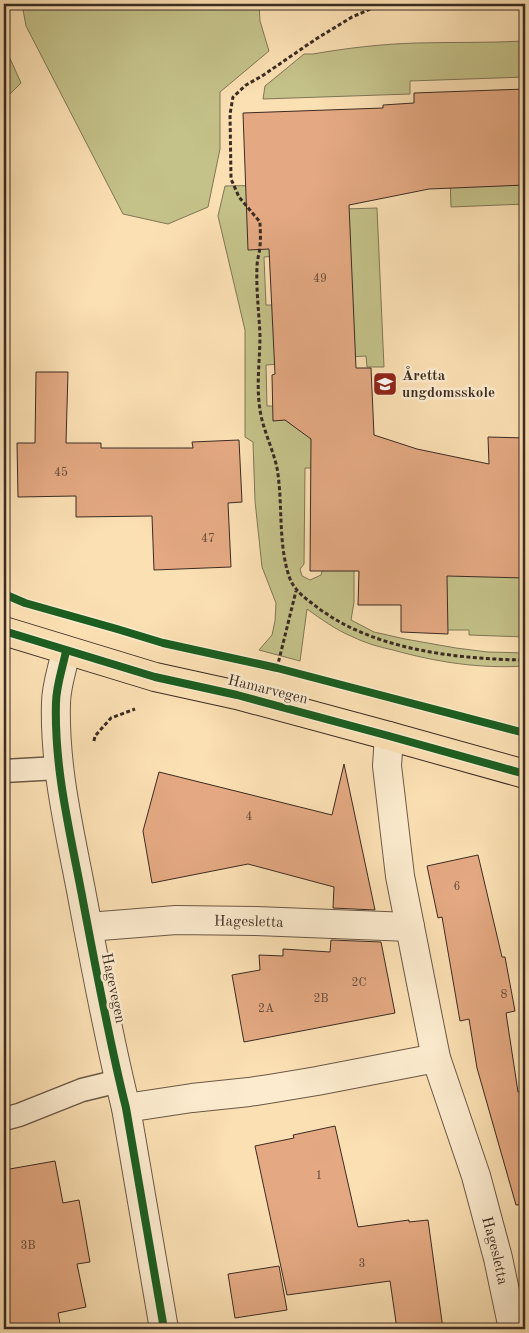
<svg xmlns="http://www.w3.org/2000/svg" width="529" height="1333" viewBox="0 0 529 1333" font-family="'Old Standard TT',serif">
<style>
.green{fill:#c4c189;stroke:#807656}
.building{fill:#e4a982;stroke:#3b2b22}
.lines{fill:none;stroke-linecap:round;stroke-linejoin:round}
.lane-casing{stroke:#6b5846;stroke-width:25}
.street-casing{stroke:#6b5846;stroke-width:30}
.primary-casing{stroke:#3b2b22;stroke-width:30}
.path{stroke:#3b2b22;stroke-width:3;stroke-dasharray:4 2.5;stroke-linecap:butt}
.lane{stroke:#fcebce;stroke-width:22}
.street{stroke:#fcebce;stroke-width:28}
.primary{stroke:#fbe0b3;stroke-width:28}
.cycleway-casing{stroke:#fcebce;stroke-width:11}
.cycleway{stroke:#1b5e20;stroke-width:8}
.labels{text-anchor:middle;stroke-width:5;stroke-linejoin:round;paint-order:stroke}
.number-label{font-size:12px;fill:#654a3a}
.poi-label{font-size:15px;font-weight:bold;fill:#3b2b22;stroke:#fcebce;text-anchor:start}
.street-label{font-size:15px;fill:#3b2b22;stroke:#fcebce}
</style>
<rect width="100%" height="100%" fill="#fbe0b3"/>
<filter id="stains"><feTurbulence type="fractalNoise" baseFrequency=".004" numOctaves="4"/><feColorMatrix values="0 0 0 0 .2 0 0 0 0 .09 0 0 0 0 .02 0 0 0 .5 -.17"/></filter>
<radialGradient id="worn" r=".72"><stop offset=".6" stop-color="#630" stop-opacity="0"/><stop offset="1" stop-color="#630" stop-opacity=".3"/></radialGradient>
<g class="green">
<polygon points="22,4 259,4 260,21 269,51 220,92 220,149 208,207 168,224 123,214 26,26"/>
<path d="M 525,41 L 525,77 L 410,81 L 410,94 L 263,99 L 265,86 L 304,54 L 313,54 C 347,48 382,44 417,43 C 453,42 489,43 525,41 Z"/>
<polygon points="4,45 21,83 4,100"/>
<polygon points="525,174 525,204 451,207 450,177"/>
<path d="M 276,185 L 278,256 L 264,257 L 266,305 L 280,305 L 281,364 L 266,365 L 267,406 L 289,406 L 319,438 L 318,468 L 305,468 L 304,564 L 300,569 L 302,576 L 310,580 L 321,575 L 324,564 L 354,564 L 354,602 L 351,620 L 374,632 L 405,639 L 456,648 L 488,652 L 525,653 L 525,666 C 480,669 436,662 393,650 C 379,647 365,643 353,637 C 336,630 321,619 307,609 L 300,661 L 259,650 L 272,635 L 275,621 L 276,603 L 262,567 L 255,501 L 253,442 L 245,437 L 245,330 L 218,216 L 225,186 Z"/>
<polygon points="377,208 384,367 367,367 366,356 349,357 344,209"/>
<polygon points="444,570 525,571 525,637 469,635 469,630 444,630"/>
</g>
<g class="building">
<polygon points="525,89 525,185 429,189 349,205 356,368 371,368 374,435 417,449 489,464 488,437 525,438 525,578 447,576 448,634 401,632 401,605 358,605 359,571 310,571 311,439 285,420 273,421 272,375 275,374 269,249 248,250 243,113 383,108 383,105 414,103 414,93"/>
<polygon points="36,372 68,372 66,443 101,443 101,448 193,448 192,442 239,440 242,502 228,503 231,567 154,570 152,516 76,517 76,496 18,497 17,443 35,443"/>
<polygon points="344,764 375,910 333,908 334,887 248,864 152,883 143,831 159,772 332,815"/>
<polygon points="478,855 502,957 505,957 515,1011 506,1013 518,1092 525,1090 525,1204 516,1205 477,1068 469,1019 460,1021 442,917 438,918 427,866"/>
<polygon points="331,940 381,942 395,1013 244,1042 232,975 260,970 259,955 283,956 283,949 330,952"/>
<polygon points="335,1126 358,1227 409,1220 409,1222 428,1220 443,1329 397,1329 390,1281 287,1295 255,1146 294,1138 293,1135"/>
<polygon points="55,1161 63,1203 79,1200 90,1262 77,1264 86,1307 58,1313 61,1329 4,1329 4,1170"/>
<polygon points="279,1266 287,1310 235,1318 228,1274"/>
</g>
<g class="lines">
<defs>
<g id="lane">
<polyline points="4,771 58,768"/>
<polyline points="4,1119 19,1115 82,1090 119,1081"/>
</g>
<g id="street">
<path d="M 66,651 C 63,667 56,686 56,703 C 54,770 71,836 83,901 C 96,970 109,1040 126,1108 L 164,1329"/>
<path id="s1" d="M 389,736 L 387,766 L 400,876 L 424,998 L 436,1058 L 476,1176 L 498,1258 L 513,1329"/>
<path id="s2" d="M 88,927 L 176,920 L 256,921 L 410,927"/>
<polyline points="126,1108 192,1098 249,1092 269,1089 317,1081 436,1058"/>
</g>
<polyline id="primary" points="4,631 155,677 237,695 389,736 525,774"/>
</defs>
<use href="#lane" class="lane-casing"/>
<use href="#street" class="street-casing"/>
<use href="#primary" class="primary-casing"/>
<g class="path">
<path d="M 389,4 L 375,7 L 352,17 L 316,39 L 262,76 L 246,85 L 233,97 L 230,114 L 231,179 L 239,197 L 260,222 C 260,229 261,237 260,245 C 260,252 257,259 257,267 C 256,290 259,312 260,335 C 260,360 256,385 260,410 C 263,430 273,449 277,468 C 283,503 278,539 288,573 C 292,588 302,596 313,604 C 370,650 456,659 525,660"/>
<polyline points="277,668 296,591"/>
<polyline points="94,741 95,736 111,718 135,709"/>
</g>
<use href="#lane" class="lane"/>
<use href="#street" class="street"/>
<use href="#primary" class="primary"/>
<defs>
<g id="cycleway">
<polyline points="4,594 25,603 117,629 163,643 277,668 525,733"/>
<polyline points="4,631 155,677 237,695 389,736 525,774"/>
<path d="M 66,651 C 63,667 56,686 56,703 C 54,770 71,836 83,901 C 96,970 109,1040 126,1108 L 164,1329"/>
</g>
</defs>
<use href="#cycleway" class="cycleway-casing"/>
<use href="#cycleway" class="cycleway"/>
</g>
<defs>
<symbol id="school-square" viewBox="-11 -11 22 22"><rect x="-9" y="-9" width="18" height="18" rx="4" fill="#8f2418" stroke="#fcebce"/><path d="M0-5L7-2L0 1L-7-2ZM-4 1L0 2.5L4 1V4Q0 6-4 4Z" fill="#fff"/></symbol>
</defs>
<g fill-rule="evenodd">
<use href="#school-square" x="371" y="370" width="28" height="28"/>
</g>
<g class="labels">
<g class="number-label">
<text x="320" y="282">49</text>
<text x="61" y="476">45</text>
<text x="208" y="542">47</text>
<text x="249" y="820">4</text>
<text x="457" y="890">6</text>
<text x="359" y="986">2C</text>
<text x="504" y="998">8</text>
<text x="321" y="1002">2B</text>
<text x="266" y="1012">2A</text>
<text x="319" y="1179">1</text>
<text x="28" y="1249">3B</text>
<text x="362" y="1267">3</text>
</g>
<g class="poi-label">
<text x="402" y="380">Åretta<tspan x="402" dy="17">ungdomsskole</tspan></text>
</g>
<g class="street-label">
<text transform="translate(268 689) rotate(14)" y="5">Hamarvegen</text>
<text dy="5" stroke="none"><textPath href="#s2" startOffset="161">Hagesletta</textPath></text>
<text transform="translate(114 988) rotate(78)" y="5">Hagevegen</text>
<text dy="5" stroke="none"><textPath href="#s1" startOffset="528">Hagesletta</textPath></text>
</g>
</g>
<rect width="529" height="1333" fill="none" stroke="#fbe0b3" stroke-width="20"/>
<rect x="5" y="5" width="519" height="1323" fill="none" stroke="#3b2b22" stroke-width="2.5"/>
<rect x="10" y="10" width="509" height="1313" fill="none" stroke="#3b2b22"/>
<rect width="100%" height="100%" filter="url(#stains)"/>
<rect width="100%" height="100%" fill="url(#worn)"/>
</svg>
